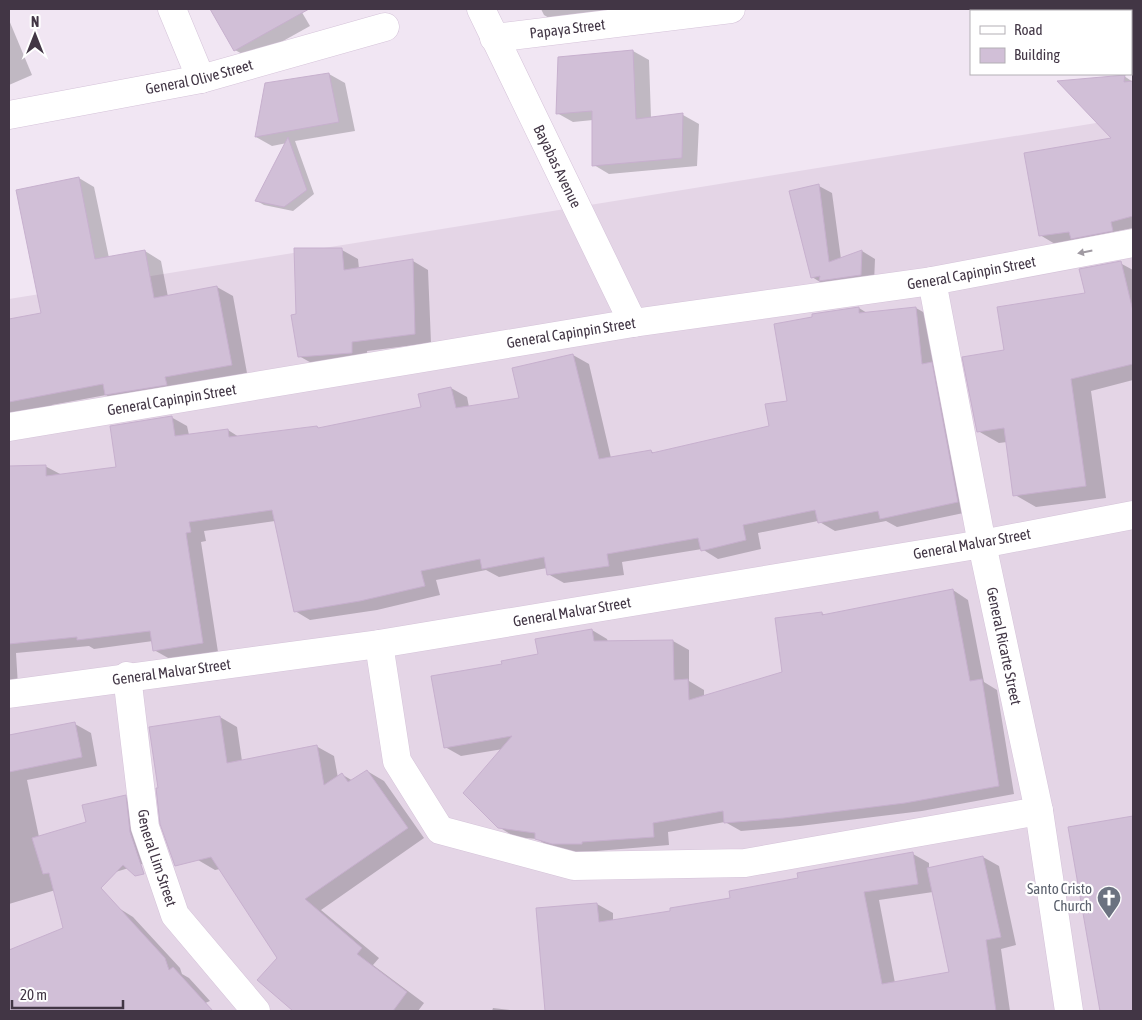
<svg xmlns="http://www.w3.org/2000/svg" width="1142" height="1020" viewBox="0 0 1142 1020" font-family="'Asap Condensed',sans-serif">
<style>
.residential{fill:#e4d5e6}
.shadow{fill:#0003;fill-rule:evenodd}
.building{fill:#d1bfd7;stroke:#c7b0ce}
.lines{fill:none;stroke-linecap:round;stroke-linejoin:round}
.minor-casing{stroke:#d5c3d9;stroke-width:29}
.tertiary-casing{stroke:#d5c3d9;stroke-width:29}
.minor{stroke:#fff;stroke-width:28}
.tertiary{stroke:#fff;stroke-width:28}
.oneway{fill:#a09aa2}
.labels{text-anchor:middle;stroke-width:4.5;stroke-linejoin:round;paint-order:stroke}
.street-label{font-size:15px;fill:#423645;stroke:#fff}
.worship-label{font-size:15px;fill:#5b616d;stroke:#fff;text-anchor:end}
</style>
<rect width="100%" height="100%" fill="#f1e6f3"/>
<polygon class="residential" points="1133,117 1133,1011 9,1011 9,299"/>
<g class="shadow">
<polygon points="212,9 300,9 310,26 251,59 235,50"/>
<polygon points="541,9 649,9 566,28 544,15"/>
<polygon points="9,20 32,75 9,85"/>
<polygon points="633,51 649,60 651,118 683,115 699,124 697,166 609,174 594,165 593,120 573,122 557,113"/>
<polygon points="329,74 345,83 355,131 295,141 314,194 293,211 264,205 257,201 287,143 272,146 256,137"/>
<polygon points="1124,76 1133,82 1133,228 1055,244 1040,235 1113,139"/>
<polygon points="79,178 94,187 109,258 145,251 161,261 168,297 217,287 233,296 247,373 122,404 106,395 52,405 53,409 9,416 9,320 43,314"/>
<polygon points="819,186 832,193 841,259 862,251 875,259 874,283 825,285 812,277"/>
<polygon points="295,250 342,250 358,259 359,269 413,261 428,270 431,343 367,351 368,362 315,365 299,356"/>
<polygon points="1120,263 1133,270 1133,380 1091,391 1106,498 1036,507 1015,495 1007,442 999,443 978,431 1006,351 1087,294"/>
<polygon points="859,308 867,313 916,308 932,317 973,511 897,527 886,521 835,531 818,521 758,533 761,549 718,559 702,549 622,562 624,575 564,583 548,574 547,568 499,577 486,570 436,580 440,595 377,610 310,620 295,611 275,521 204,531 206,541 201,542 218,652 170,659 154,650 153,641 94,649 89,646 16,653 18,686 9,686 9,468 45,466 62,475 118,468 171,417 187,426 189,435 228,430 239,437 317,427 320,429 422,408 451,388 467,397 469,407 520,399 573,355 589,364 611,458 651,451 655,454 770,427"/>
<polygon points="953,590 968,600 984,682 997,690 1014,794 922,811 800,826 741,831 725,822 668,832 669,845 597,851 597,853 569,852 552,848 537,839 515,837 499,827 503,749 461,756 445,747 503,665 539,655 592,630 607,639 608,642 673,641 689,650 689,681 704,690 704,696 784,673 822,613 826,616"/>
<polygon points="220,717 237,727 242,761 316,746 334,756 338,778 343,775 353,781 367,771 384,781 424,838 321,910 379,958 373,965 424,1003 418,1011 307,1011 304,1009 300,1011 284,1002 278,959 220,869 215,870 198,860"/>
<polygon points="75,724 91,733 97,766 27,780 39,837 87,823 125,797 141,806 152,861 9,904 9,735"/>
<polygon points="1133,817 1133,1011 1101,1011 1070,828"/>
<path d="M 913,854 L 929,863 L 929,868 L 983,857 L 999,866 L 1016,945 L 1001,949 L 1010,1011 L 546,1011 L 537,909 L 597,904 L 613,913 L 613,921 L 672,912 L 731,899 L 799,878 ZM 933,892 L 950,973 L 895,983 L 879,900 Z"/>
<polygon points="117,907 133,917 180,968 182,974 189,978 210,1001 187,1011 9,1011 9,951"/>
<polygon points="493,1008 518,1011 492,1011"/>
</g>
<g class="building">
<polygon points="210,9 309,9 234,51"/>
<polygon points="633,50 636,119 683,113 682,158 592,166 592,111 556,114 558,57"/>
<polygon points="329,73 339,122 255,137 265,83"/>
<polygon points="1125,75 1124,82 1133,81 1133,216 1111,222 1113,231 1071,239 1069,232 1039,236 1024,153 1111,138 1057,81"/>
<polygon points="288,137 307,190 284,207 255,201"/>
<polygon points="79,177 95,259 145,250 154,298 217,286 232,365 165,377 167,385 105,395 103,384 9,402 9,319 41,313 16,190"/>
<polygon points="819,184 829,262 862,250 861,275 819,281 820,276 811,278 789,191"/>
<polygon points="294,248 342,248 344,270 413,259 415,334 352,342 352,353 298,357 291,315 296,314"/>
<polygon points="1121,261 1133,311 1133,364 1071,379 1086,486 1013,496 1004,428 977,432 962,357 1004,350 997,307 1085,293 1079,269"/>
<polygon points="859,307 859,313 916,307 922,364 932,362 958,502 880,519 878,511 818,523 815,510 743,525 746,540 701,551 698,538 607,554 609,566 547,575 544,557 482,569 480,559 421,571 425,586 360,601 294,612 272,510 189,522 191,532 186,533 203,643 153,651 150,631 77,640 77,637 9,644 9,466 46,465 46,476 116,467 110,426 172,416 175,436 228,429 229,437 317,426 318,428 421,407 418,394 451,387 456,408 519,398 512,368 573,354 599,459 651,450 652,453 769,426 765,404 787,401 774,324 812,317 812,314"/>
<polygon points="953,589 970,681 982,679 999,786 905,803 784,818 724,823 723,811 653,823 654,837 582,842 582,844 552,844 535,839 535,833 498,828 463,793 512,736 444,748 431,676 502,664 501,661 538,654 535,639 592,629 594,641 673,640 674,680 688,679 689,700 782,672 775,618 822,612 822,615"/>
<polygon points="220,716 227,763 317,745 324,785 342,773 348,782 367,770 408,828 305,899 362,948 357,954 407,992 393,1011 293,1011 257,980 277,958 211,857 175,866 160,824 156,788 158,788 149,727"/>
<polygon points="75,722 82,757 9,772 9,735"/>
<polygon points="126,795 130,832 144,874 135,876 123,865 101,888 165,958 169,970 173,967 213,1011 9,1011 9,950 63,928 49,873 43,874 32,838 86,822 82,805"/>
<polygon points="1133,816 1133,1011 1100,1011 1068,827"/>
<polygon points="913,852 918,884 864,892 882,984 949,972 927,868 983,856 1001,937 986,940 996,1011 545,1011 536,908 597,903 599,922 670,911 670,908 730,898 729,891 798,878 797,873"/>
</g>
<g class="lines">
<defs>
<g id="minor">
<polyline points="172,9 201,79"/>
<path id="s1" d="M 494,38 L 731,9"/>
<path id="s2" d="M 9,115 L 201,79 L 385,27"/>
<path id="s3" d="M 9,427 L 633,323"/>
<polyline points="379,644 397,761 440,830 574,866 745,863 1039,811"/>
<path id="s4" d="M 127,676 L 145,827 L 175,915 L 256,1011"/>
<path id="s5" d="M 9,694 L 379,644 L 982,544 L 1039,811 L 1069,1011"/>
</g>
<g id="tertiary">
<path id="s6" d="M 481,9 L 633,323 L 932,281 L 1133,243"/>
<polyline points="932,281 982,544 1133,515"/>
</g>
</defs>
<use href="#minor" class="minor-casing"/>
<use href="#tertiary" class="tertiary-casing"/>
<use href="#minor" class="minor"/>
<use href="#tertiary" class="tertiary"/>
</g>
<defs><path id="oneway-solid" d="M-6-.8H1V-3.2L6.5 0L1 3.2V.8H-6Z" transform="scale(1.25)"/></defs>
<use class="oneway" href="#oneway-solid" transform="translate(1085 252) rotate(169)"/>
<defs>
<symbol id="church-pin" viewBox="-11 -11 22 30"><path d="M0 17L-7.5 6A9.5 9.5 0 1 1 7.5 6Z" fill="#6b7280" stroke="#fff"/><path d="M-1.2-6h2.4v3.5h3.3v2.4h-3.3V6h-2.4V-.1h-3.3v-2.4h3.3Z" fill="#fff"/></symbol>
</defs>
<g fill-rule="evenodd">
<use href="#church-pin" x="1095" y="884" width="28" height="38"/>
</g>
<g class="labels">
<g class="street-label">
<text dy="5" stroke="none"><textPath href="#s1" startOffset="74">Papaya Street</textPath></text>
<text dy="5" stroke="none"><textPath href="#s2" startOffset="194">General Olive Street</textPath></text>
<text dy="5" stroke="none"><textPath href="#s6" startOffset="175">Bayabas Avenue</textPath></text>
<text dy="5" stroke="none"><textPath href="#s6" startOffset="691">General Capinpin Street</textPath></text>
<text transform="translate(571 333) rotate(-9)" y="5">General Capinpin Street</text>
<text dy="5" stroke="none"><textPath href="#s3" startOffset="165">General Capinpin Street</textPath></text>
<text transform="translate(972 544) rotate(-10)" y="5">General Malvar Street</text>
<text dy="5" stroke="none"><textPath href="#s5" startOffset="569">General Malvar Street</textPath></text>
<text dy="5" stroke="none"><textPath href="#s5" startOffset="1089">General Ricarte Street</textPath></text>
<text dy="5" stroke="none"><textPath href="#s5" startOffset="164">General Malvar Street</textPath></text>
<text dy="5" stroke="none"><textPath href="#s4" startOffset="185">General Lim Street</textPath></text>
</g>
<g class="worship-label">
<text x="1092" y="894">Santo Cristo<tspan x="1092" dy="17">Church</tspan></text>
</g>
</g>
<rect width="1142" height="1020" fill="none" stroke="#423645" stroke-width="20"/>
<rect x="970" y="10" width="162" height="65" fill="#ffffff" stroke="#b3afb5"/>
<rect x="980" y="26" width="25" height="8" fill="#ffffff" stroke="#b3afb5"/>
<text x="1014" y="35" font-size="15" fill="#423645">Road</text>
<rect x="980" y="48" width="25" height="15" fill="#d1bfd7" stroke="#b3afb5"/>
<text x="1014" y="60" font-size="15" fill="#423645">Building</text>
<g transform="translate(35 35)" stroke="#ffffff" stroke-width="4" paint-order="stroke">
<path d="M0-4L9 19L0 12L-9 19Z" fill="#423645"/>
<text y="-8" font-size="14" font-weight="bold" text-anchor="middle" fill="#423645">N</text>
</g>
<path d="M12 1000v8h111v-8" fill="none" stroke="#423645" stroke-width="2.5"/>
<text x="20" y="1000" font-size="15" fill="#423645" stroke="#ffffff" stroke-width="4" paint-order="stroke">20 m</text>
</svg>
